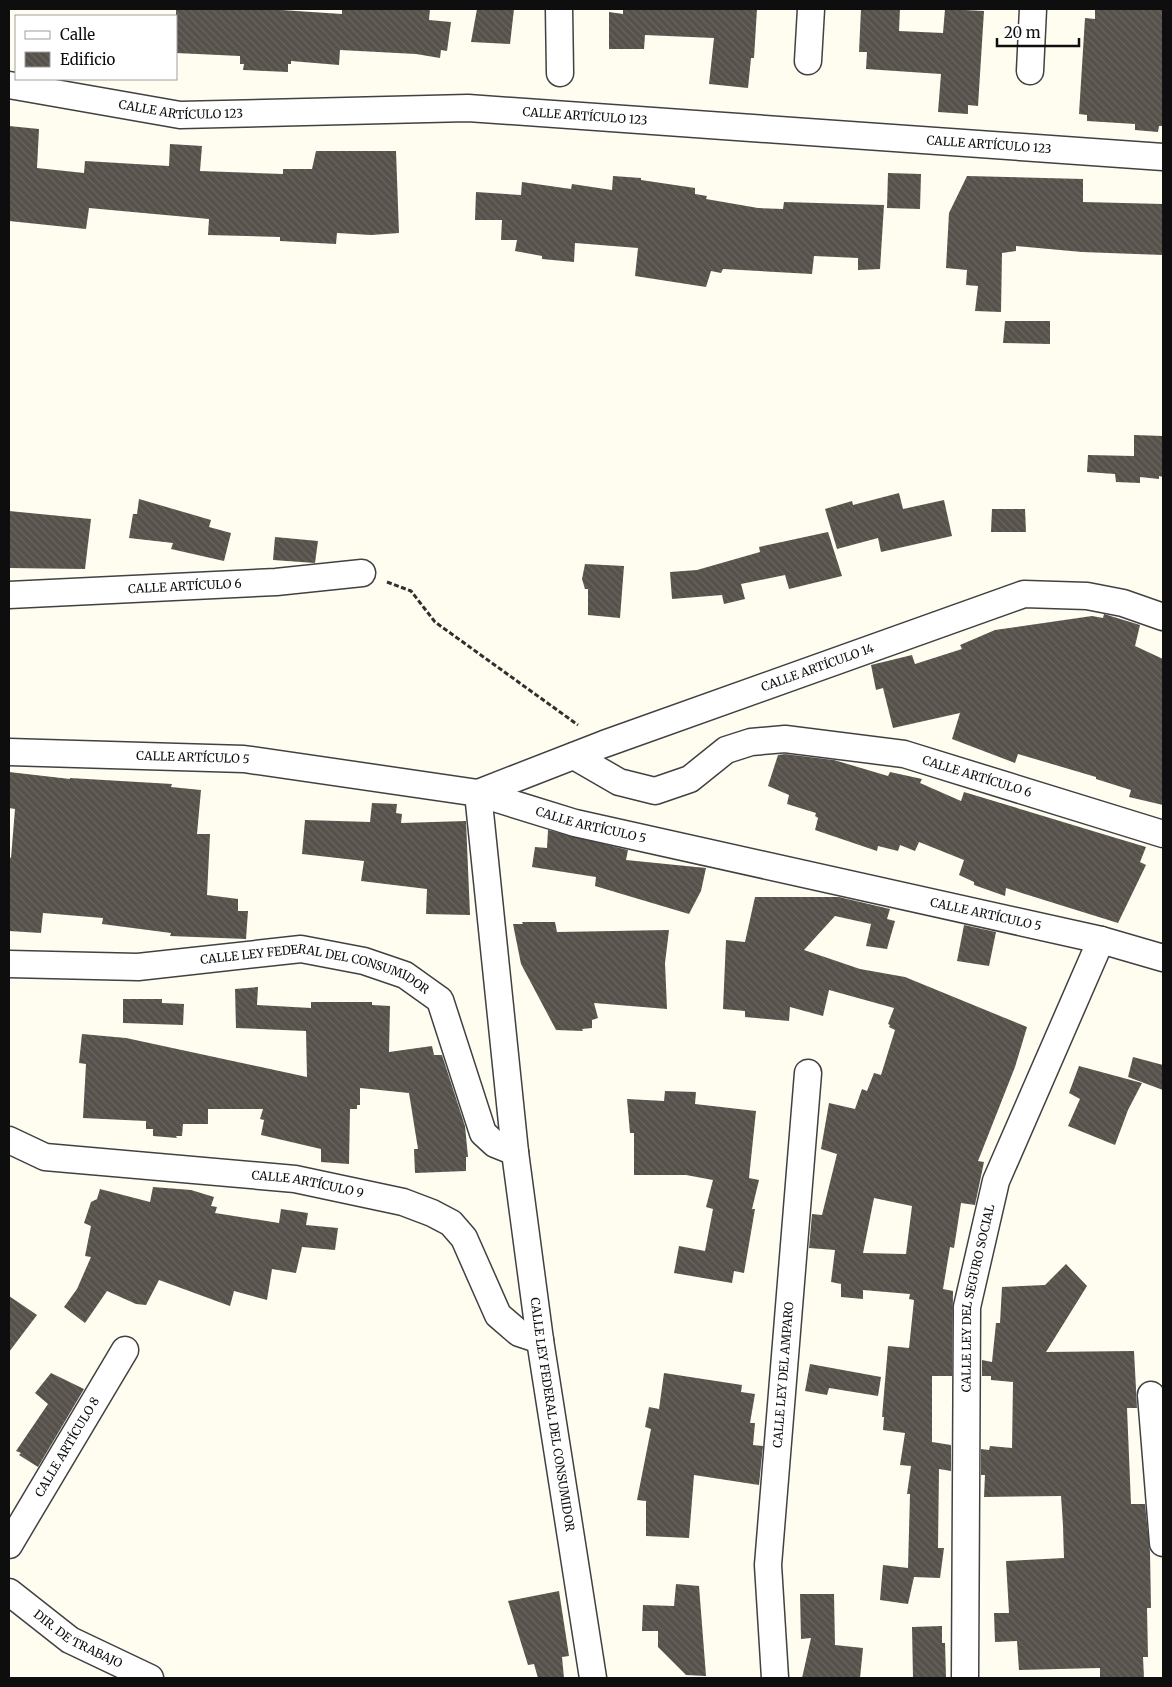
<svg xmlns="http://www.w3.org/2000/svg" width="1172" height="1687" viewBox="0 0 1172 1687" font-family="Merriweather,serif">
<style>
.building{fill:url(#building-back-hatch);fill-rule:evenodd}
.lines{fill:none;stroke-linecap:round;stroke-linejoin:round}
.street-casing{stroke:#414141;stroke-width:29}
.path{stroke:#303030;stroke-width:3;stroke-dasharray:5 2.5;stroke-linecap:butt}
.street{stroke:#fff;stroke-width:26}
.labels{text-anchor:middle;stroke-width:5;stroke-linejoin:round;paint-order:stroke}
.street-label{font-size:12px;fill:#0e0e0e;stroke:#fff}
</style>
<defs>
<pattern id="building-back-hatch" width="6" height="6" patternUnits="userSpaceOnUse" patternTransform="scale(1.25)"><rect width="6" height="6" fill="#57514b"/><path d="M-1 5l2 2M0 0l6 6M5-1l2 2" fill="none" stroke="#6a6561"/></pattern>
</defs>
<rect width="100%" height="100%" fill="#fffdf0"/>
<g class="building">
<polygon points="176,9 266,9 342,14 342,9 430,9 429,20 451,22 447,51 441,50 440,58 416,54 340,50 339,65 291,61 291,64 288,64 288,72 243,70 244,64 240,64 240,56 176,53"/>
<polygon points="477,9 514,9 510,44 471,42"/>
<polygon points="623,9 757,9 754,58 751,58 748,88 709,84 714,38 645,35 644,49 609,49 609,12 623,14"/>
<polygon points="861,9 900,9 899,31 943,33 945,9 984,11 978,106 968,105 968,114 938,112 941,74 866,69 867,52 859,52"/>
<polygon points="1095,9 1163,9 1163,126 1159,126 1158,132 1135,130 1135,124 1087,121 1087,115 1079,114 1085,18 1095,19"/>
<polygon points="9,126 39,129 37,168 84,173 85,161 169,166 170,144 202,146 200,171 283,174 283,169 312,169 316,151 396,151 399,233 371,235 337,233 336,244 280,241 280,237 208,235 209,219 89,208 86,229 9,221"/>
<polygon points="888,173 921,174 920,209 887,208"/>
<polygon points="613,176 641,178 641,180 695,188 695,194 707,196 706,199 758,208 783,209 784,202 884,205 880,269 858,270 858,258 814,256 812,274 723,269 721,273 711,271 706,287 635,276 638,248 575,243 574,262 542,259 542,256 515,251 517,240 501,240 502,220 475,220 476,192 521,195 522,182 571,189 572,184 612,190"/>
<polygon points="967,176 1083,179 1083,202 1163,204 1163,255 1082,252 1016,246 1016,251 1002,253 1001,312 975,311 978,286 966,285 967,270 946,268 949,213"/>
<polygon points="1005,321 1050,321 1050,344 1003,343"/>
<polygon points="1134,435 1163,436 1163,477 1159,476 1159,479 1140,477 1140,483 1116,482 1115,474 1087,472 1088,455 1134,456"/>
<polygon points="899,493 903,509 944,500 952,536 881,552 878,538 837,549 825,509 852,501 853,505"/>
<polygon points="139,499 211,520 209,527 231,533 224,561 171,549 173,543 129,538 133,514 137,514"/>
<polygon points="992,509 1025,509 1026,532 991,532"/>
<polygon points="9,511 91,519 85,569 9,568"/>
<polygon points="828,532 842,576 789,589 785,575 741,584 745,599 724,604 722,595 672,599 670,572 697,570 760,552 759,547"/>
<polygon points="275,537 318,541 315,563 273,560"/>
<polygon points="585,564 624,566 620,618 588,615 588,589 585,589 582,579"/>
<polygon points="1104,614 1140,625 1135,646 1163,659 1163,805 1129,797 1131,790 1096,779 1096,777 1018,754 1015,763 952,739 960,713 893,728 883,688 876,690 871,665 912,655 915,664 962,649 960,645 995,630 1092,616 1103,618"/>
<polygon points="785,754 834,760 888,776 890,772 922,779 920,783 961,801 964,792 1106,835 1146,847 1140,862 1146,865 1118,923 1006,888 1005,896 974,885 974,882 959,875 964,860 919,842 915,851 900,845 898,851 878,846 877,851 815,830 818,818 815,816 816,813 787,804 789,795 768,786 778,755"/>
<polygon points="9,772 70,779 70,778 172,784 171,787 201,790 197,834 210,834 207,895 238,899 238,911 248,911 246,939 170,936 171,933 102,924 103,918 43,913 41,933 9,931 9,857 11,858 15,809 9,808"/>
<polygon points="372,803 397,804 396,813 402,814 401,823 466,821 470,915 426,914 427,889 361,881 364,861 302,854 305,820 370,822"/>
<polygon points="548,830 628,850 626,860 706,868 701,891 689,914 595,886 596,877 532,867 535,847 547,848"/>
<path d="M 755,897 L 839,897 L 890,909 L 887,919 L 895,921 L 887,949 L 866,946 L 871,924 L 835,916 L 804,950 L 860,969 L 905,977 L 1027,1027 L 1015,1067 L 978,1161 L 984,1162 L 975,1205 L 961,1203 L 954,1248 L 950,1247 L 943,1289 L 953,1291 L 952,1376 L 932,1376 L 932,1442 L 951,1445 L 951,1471 L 939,1469 L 938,1548 L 944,1548 L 940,1578 L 914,1577 L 908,1604 L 880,1600 L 883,1565 L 908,1568 L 910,1494 L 907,1494 L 911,1466 L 900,1465 L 905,1433 L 883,1430 L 884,1417 L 882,1417 L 888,1346 L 909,1348 L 914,1300 L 909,1299 L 910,1294 L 863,1290 L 863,1299 L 841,1297 L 841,1284 L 831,1282 L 835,1250 L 809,1248 L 812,1214 L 822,1215 L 837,1154 L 821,1149 L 829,1103 L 855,1109 L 862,1089 L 867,1091 L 874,1073 L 881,1075 L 895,1030 L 889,1027 L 890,1025 L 888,1024 L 894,1008 L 829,990 L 823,1016 L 790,1007 L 789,1021 L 745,1017 L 745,1011 L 723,1009 L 726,940 L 745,942 ZM 874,1198 L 912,1206 L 906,1254 L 863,1253 Z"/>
<polygon points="522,922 555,922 557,932 669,930 665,963 667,1009 594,1003 598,1018 592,1020 592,1028 582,1029 583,1031 556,1030 521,964 513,924 523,924"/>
<polygon points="964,925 996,932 989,966 957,961"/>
<polygon points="258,987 257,1005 311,1008 311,1002 372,1002 372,1005 390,1006 389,1052 432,1046 434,1055 442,1055 465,1126 468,1157 466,1157 466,1171 415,1173 414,1149 418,1149 409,1093 360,1088 360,1105 357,1105 357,1109 350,1109 349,1164 321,1162 321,1149 261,1135 264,1120 260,1119 263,1109 208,1109 208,1124 183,1124 182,1136 176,1136 177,1138 153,1136 153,1129 146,1129 146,1121 83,1118 86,1064 79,1063 82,1034 126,1038 307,1077 306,1031 236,1028 235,989"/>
<polygon points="123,999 162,999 162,1003 184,1004 183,1025 123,1023"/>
<polygon points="1133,1057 1163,1065 1163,1090 1128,1077"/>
<polygon points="1079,1066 1142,1083 1128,1110 1115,1145 1068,1126 1080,1099 1069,1093"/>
<polygon points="665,1091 696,1092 695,1104 756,1111 749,1178 759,1180 752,1209 755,1209 744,1273 734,1271 732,1283 674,1273 679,1246 705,1251 713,1209 706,1207 713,1180 686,1175 634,1175 634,1133 630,1133 627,1099 664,1101"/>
<polygon points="153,1187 191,1190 214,1197 211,1206 217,1207 215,1213 279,1223 281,1209 308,1213 306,1225 338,1228 335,1250 302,1247 296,1273 272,1269 267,1300 234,1291 230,1306 159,1280 146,1305 136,1304 107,1291 85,1323 64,1307 77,1289 91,1257 85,1256 91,1226 84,1223 91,1202 97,1199 100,1189 150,1202"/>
<polygon points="1066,1264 1087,1286 1046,1352 1134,1351 1137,1408 1127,1408 1131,1504 1145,1504 1150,1552 1151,1608 1147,1608 1148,1657 1143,1657 1144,1678 1100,1678 1100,1668 1019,1670 1017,1641 995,1642 994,1613 1009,1613 1006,1561 1064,1558 1063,1526 1061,1496 984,1497 985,1475 981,1475 981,1449 989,1450 990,1446 1012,1448 1013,1382 991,1380 991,1376 982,1376 982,1360 992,1362 996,1323 1000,1323 1002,1287 1045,1285"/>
<polygon points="9,1296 37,1315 9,1352"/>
<polygon points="810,1364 881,1377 878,1396 829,1388 827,1395 805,1391"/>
<polygon points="51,1373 84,1389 38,1467 19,1455 21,1453 16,1451 48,1404 35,1393"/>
<polygon points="664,1373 742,1385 741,1392 755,1394 750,1423 755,1423 753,1445 763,1446 759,1485 694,1475 689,1538 646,1536 646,1501 637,1500 651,1429 645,1427 649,1407 659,1409"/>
<polygon points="676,1584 699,1586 706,1676 686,1675 658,1647 658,1631 642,1631 643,1605 674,1606"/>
<polygon points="559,1591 569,1656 562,1657 564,1678 538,1678 534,1664 528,1665 508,1601"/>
<polygon points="800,1594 834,1594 835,1645 863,1648 860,1678 802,1678 811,1638 801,1639"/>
<polygon points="942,1626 942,1643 945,1643 946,1677 913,1678 912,1627"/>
</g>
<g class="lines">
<defs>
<g id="street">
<polyline points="559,9 560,73"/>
<polyline points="808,61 811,9"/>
<polyline points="1030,71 1033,9"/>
<path id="s1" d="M 9,85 L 180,115 L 468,108 L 1163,157"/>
<path id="s2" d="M 9,595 L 276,582 L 362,573"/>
<path id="s3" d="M 9,752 L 244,759 L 478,793 L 575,823 L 1101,940 L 1163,958"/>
<path id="s4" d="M 574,756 L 619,782 L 655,791 L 690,779 L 726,750 L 751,742 L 785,739 L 904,754 L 1163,834"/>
<path id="s5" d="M 478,793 L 515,1152 L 540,1340 L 593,1678"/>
<path id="s6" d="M 478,793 L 604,744 L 1024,594 L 1087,596 L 1123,603 L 1163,617"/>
<path id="s7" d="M 9,964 L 138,967 L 301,949 L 364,961 L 405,975 L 440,1000 L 483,1133 L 495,1144 L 515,1152"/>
<path id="s8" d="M 9,1140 L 45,1157 L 295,1179 L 403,1202 L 432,1213 L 451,1223 L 464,1238 L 498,1315 L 519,1333 L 540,1340"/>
<polyline points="1151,1395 1163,1543"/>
<path id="s9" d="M 9,1545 L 125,1350"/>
<path id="s10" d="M 9,1592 L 70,1640 L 150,1678"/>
<path id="s11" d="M 775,1678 L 768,1565 L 808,1073"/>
<path id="s12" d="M 965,1678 L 967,1307 L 996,1181 L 1101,940"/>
</g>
</defs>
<use href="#street" class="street-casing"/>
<polyline class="path" points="387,582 411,591 435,622 578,725"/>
<use href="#street" class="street"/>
</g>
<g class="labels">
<g class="street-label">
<text dy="4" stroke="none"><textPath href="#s1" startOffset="174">CALLE ARTÍCULO 123</textPath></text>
<text dy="4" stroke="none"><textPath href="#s1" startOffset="579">CALLE ARTÍCULO 123</textPath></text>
<text dy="4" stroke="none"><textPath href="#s1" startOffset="984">CALLE ARTÍCULO 123</textPath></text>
<text dy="4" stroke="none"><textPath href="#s2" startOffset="176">CALLE ARTÍCULO 6</textPath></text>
<text dy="4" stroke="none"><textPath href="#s6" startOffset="362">CALLE ARTÍCULO 14</textPath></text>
<text dy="4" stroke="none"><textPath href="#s3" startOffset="184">CALLE ARTÍCULO 5</textPath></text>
<text dy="4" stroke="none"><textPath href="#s4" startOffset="429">CALLE ARTÍCULO 6</textPath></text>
<text dy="4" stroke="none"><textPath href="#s3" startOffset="589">CALLE ARTÍCULO 5</textPath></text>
<text dy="4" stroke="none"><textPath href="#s3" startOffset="994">CALLE ARTÍCULO 5</textPath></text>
<text dy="4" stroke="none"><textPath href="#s7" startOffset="310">CALLE LEY FEDERAL DEL CONSUMIDOR</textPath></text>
<text dy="4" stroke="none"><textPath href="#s8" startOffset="304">CALLE ARTÍCULO 9</textPath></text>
<text dy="4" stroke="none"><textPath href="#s12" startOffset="381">CALLE LEY DEL SEGURO SOCIAL</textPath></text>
<text dy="4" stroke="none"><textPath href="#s11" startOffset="304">CALLE LEY DEL AMPARO</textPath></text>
<text dy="4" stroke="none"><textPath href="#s5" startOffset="626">CALLE LEY FEDERAL DEL CONSUMIDOR</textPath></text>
<text dy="4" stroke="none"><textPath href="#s9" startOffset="114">CALLE ARTÍCULO 8</textPath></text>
<text dy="4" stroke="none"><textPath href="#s10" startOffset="84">DIR. DE TRABAJO</textPath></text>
</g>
</g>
<rect width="1172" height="1687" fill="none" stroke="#0e0e0e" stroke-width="20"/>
<rect x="15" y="15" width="162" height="65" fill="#ffffff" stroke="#9f9f9f"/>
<rect x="25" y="31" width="25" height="8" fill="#ffffff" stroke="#9f9f9f"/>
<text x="60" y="40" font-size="15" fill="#0e0e0e">Calle</text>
<rect x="25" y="52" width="25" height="15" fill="url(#building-back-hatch)" stroke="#9f9f9f"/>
<text x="60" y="65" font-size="15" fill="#0e0e0e">Edificio</text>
<path d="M997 38v8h82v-8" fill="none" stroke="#0e0e0e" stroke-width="2.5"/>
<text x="1004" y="38" font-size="15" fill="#0e0e0e" stroke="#ffffff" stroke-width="4" paint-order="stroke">20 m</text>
</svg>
